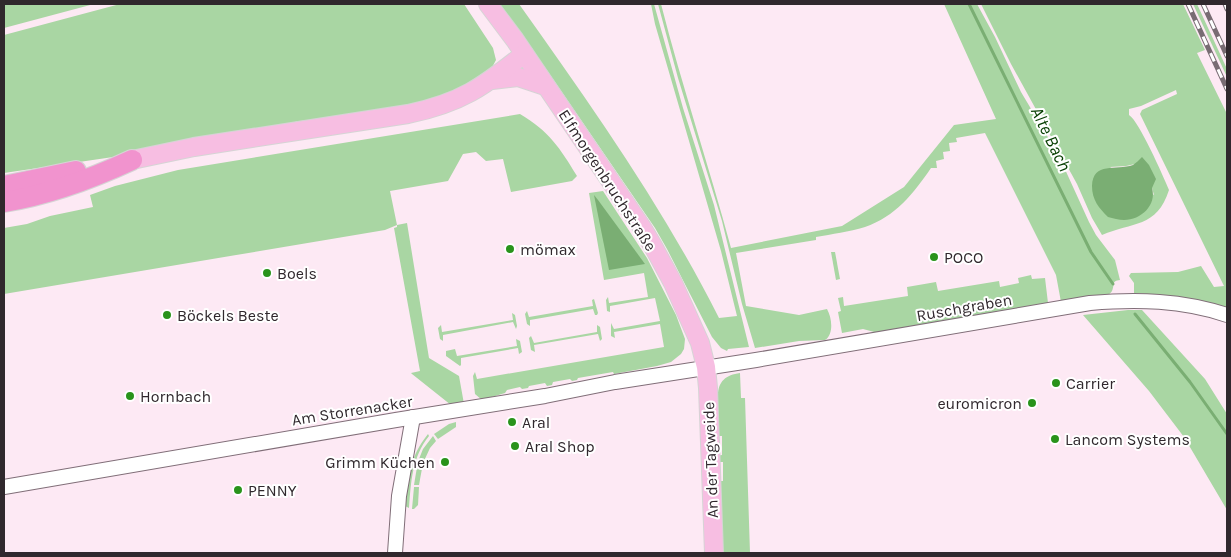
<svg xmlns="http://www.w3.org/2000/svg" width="1231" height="557" viewBox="0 0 1231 557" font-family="Karla,sans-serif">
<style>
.green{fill:#a9d6a3;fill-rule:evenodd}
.water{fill:#7aae73}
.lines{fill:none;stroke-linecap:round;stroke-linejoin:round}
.stream{stroke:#7aae73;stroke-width:3}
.minor-casing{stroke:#806e78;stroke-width:16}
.major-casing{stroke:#d6d4d5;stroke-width:20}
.highway-casing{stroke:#d6d4d5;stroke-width:22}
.minor{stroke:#fff;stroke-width:14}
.major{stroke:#f7bee2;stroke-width:18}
.highway{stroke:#f193ce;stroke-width:20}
.rail-casing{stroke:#786c73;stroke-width:5}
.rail{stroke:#fff;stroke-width:3;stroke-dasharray:9;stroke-linecap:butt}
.poi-dot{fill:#29931b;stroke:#fff;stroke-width:2}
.labels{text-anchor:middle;stroke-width:4;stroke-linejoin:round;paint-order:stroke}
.street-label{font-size:16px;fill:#30282d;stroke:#fff}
.poi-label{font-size:16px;fill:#30282d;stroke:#fff;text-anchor:start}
.water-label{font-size:18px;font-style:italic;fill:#063e01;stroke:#fff}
</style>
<rect width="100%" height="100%" fill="#fde9f4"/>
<g class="green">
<polygon points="4,4 94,4 4,28"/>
<polygon points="120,4 464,4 493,48 496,60 489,73 463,89 417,106 339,118 300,121 120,156 4,173 4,35"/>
<path d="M 497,4 L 519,4 C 591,105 663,207 719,318 L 737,316 L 721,251 L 655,24 L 651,4 L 654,4 L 683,108 L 714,205 L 749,347 L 728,349 L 727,351 L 721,348 L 712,337 L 667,249 L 655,228 L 546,69 Z"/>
<path d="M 658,4 L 661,4 C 682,86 709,166 731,248 L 842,226 L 904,187 L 954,125 L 996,119 L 944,4 L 977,4 L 995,37 L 1021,92 L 1058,154 L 1089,222 L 1096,235 L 1115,260 L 1120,280 C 1111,281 1115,285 1112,291 C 1111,293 1109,294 1107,296 L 1061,302 L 1056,275 L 985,133 L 956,138 L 957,142 L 949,143 L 950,151 L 943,152 L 944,159 L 936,161 L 937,168 L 931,168 C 914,193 895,217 865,227 C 849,232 832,234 816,237 L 816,240 L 736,253 L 746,306 L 799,315 L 827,309 C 832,318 834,334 825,340 L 799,341 L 755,348 L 742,304 L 722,221 L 678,78 Z"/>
<path d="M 981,4 L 1183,4 L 1205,50 L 1197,53 L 1227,114 L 1227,310 L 1172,296 L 1134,293 L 1134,283 L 1129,276 L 1131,273 L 1178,272 L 1201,266 L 1214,287 L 1224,286 L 1140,114 L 1142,110 L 1177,94 L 1176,90 L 1141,106 L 1129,109 L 1129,115 C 1139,121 1163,176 1169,190 C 1157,228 1132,222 1102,235 L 1092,218 L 1077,184 L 1011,64 ZM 1135,164 L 1152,188 L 1154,195 L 1110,167 L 1126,166 Z"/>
<polygon points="1193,4 1197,4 1227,69 1227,77"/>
<path d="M 520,114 C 549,131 560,148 577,176 L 572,181 L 511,192 L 503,159 L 486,161 L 476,152 L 463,154 L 448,181 L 390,191 L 397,225 L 407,223 L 429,358 L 459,376 L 464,404 L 451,405 L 412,374 L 411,373 L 420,371 L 394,228 L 397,227 L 397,225 L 385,230 L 4,294 L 4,228 L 27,224 L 50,216 L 93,207 L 90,195 L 115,186 L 178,170 Z"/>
<polygon points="603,191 647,258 676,315 685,339 684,349 681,354 671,362 657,366 614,374 613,372 578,378 577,380 572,381 570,379 553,382 552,385 547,386 545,383 529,386 528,388 522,389 520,387 507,390 505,393 482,400 475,394 473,376 475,372 477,379 664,347 660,324 614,332 615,338 611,336 611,323 614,329 660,321 655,298 610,306 610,312 607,311 606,300 608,297 609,303 648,297 644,273 604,280 589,193"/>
<polygon points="831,252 835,252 840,279 836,280"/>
<polygon points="1031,275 1032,279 1045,278 1048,303 878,333 863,329 842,333 838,312 841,311 838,298 843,297 844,306 908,296 907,287 936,282 938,291 999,281 1000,287 1019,283 1018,278"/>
<polygon points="594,299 598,313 597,315 595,315 593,309 530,320 530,326 527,324 525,314 527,311 529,317 593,306 592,300"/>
<polygon points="1128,310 1142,310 1205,379 1227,414 1227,510 1184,437 1149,391 1083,315"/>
<polygon points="512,313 515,315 517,326 516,329 513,322 443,335 443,341 440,339 438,328 441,325 442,332 513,320"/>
<polygon points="597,325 600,327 602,339 600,341 598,334 534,345 535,352 531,350 529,338 531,336 534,343 597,332"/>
<polygon points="516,339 520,341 522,352 519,354 518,348 461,358 461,365 460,366 446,356 446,351 455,349 457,356 517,346"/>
<path d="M 740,373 L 741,398 L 745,398 L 750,553 L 719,553 L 716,481 L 723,481 L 723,462 L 716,462 L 715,456 L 722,455 L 722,436 L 717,436 L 716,397 L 718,396 C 718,381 726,375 740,373 Z"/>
<polygon points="456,422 456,427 438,439 434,434 449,424"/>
<path d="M 428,434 L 429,436 C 412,457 411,482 409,508 L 405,506 C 408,477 409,458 428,434 Z"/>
<polygon points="433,436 436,441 430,448 424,461 419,459 423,449"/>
<polygon points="418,461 423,463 419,485 414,485"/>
<polygon points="414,487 419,487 418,505 414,509 412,509"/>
</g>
<g class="water">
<path d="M 1142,157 L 1149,165 L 1156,179 L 1152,188 C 1157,205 1141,220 1124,220 C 1119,220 1113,218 1108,217 C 1099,208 1092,200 1092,186 C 1093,161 1116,171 1133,165 C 1136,163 1139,160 1142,157 Z"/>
<polygon points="594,195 598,200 645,264 609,270"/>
</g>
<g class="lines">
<g class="stream">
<polyline points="969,4 1091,252 1113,284"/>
<polyline points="1135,314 1190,382 1227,434"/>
</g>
<defs>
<g id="minor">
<path d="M 4,487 L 396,420 L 545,396 L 615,382 L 756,360 L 1090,303 C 1137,299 1182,300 1227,315"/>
<polyline points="395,553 399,496 413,417"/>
</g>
<g id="major">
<polyline points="488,4 515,40 641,226 653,246 673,283 700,343 706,367 708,388 714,553"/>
<polyline points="492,80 518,77 545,86"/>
<path d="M 132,160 L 194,147 L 408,114 C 461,103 483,87 524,54"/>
</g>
<g id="highway">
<polyline points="4,186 76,171"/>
<path d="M 4,202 C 48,195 91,179 132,160"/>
</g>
</defs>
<use href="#minor" class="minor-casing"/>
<use href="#major" class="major-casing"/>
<use href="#highway" class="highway-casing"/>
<use href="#minor" class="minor"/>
<use href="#major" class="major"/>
<use href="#highway" class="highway"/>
<defs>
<g id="rail">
<polyline points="1188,4 1227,89"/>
<polyline points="1203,4 1227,56"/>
<polyline points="1225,4 1227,9"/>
</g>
</defs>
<use href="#rail" class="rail-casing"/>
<use href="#rail" class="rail"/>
</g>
<g class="poi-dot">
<circle cx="510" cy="249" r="5"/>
<circle cx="934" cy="257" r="5"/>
<circle cx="267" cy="273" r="5"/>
<circle cx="167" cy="315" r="5"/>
<circle cx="1056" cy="383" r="5"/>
<circle cx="130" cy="396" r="5"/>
<circle cx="1032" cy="403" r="5"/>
<circle cx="512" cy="422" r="5"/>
<circle cx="1055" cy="439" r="5"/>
<circle cx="515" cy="446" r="5"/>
<circle cx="445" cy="462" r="5"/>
<circle cx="238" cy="490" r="5"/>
</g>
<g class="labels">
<g class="street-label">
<text transform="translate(608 180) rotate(57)" y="6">Elfmorgenbruchstraße</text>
<text transform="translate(964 307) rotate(-10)" y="6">Ruschgraben</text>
<text transform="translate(352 410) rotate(-9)" y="6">Am Storrenacker</text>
<text transform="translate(710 460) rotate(-92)" y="6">An der Tagweide</text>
</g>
<g class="poi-label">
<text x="520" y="255">mömax</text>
<text x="944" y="263">POCO</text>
<text x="277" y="279">Boels</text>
<text x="177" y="321">Böckels Beste</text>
<text x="1066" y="389">Carrier</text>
<text x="140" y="402">Hornbach</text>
<text x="1022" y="409" text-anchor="end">euromicron</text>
<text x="522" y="428">Aral</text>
<text x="1065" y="445">Lancom Systems</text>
<text x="525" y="452">Aral Shop</text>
<text x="435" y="468" text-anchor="end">Grimm Küchen</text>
<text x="248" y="496">PENNY</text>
</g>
<g class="water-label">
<text transform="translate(1051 139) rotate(64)" y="6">Alte Bach</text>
</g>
</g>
<rect width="1231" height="557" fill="none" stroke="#30282d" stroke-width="10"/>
</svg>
